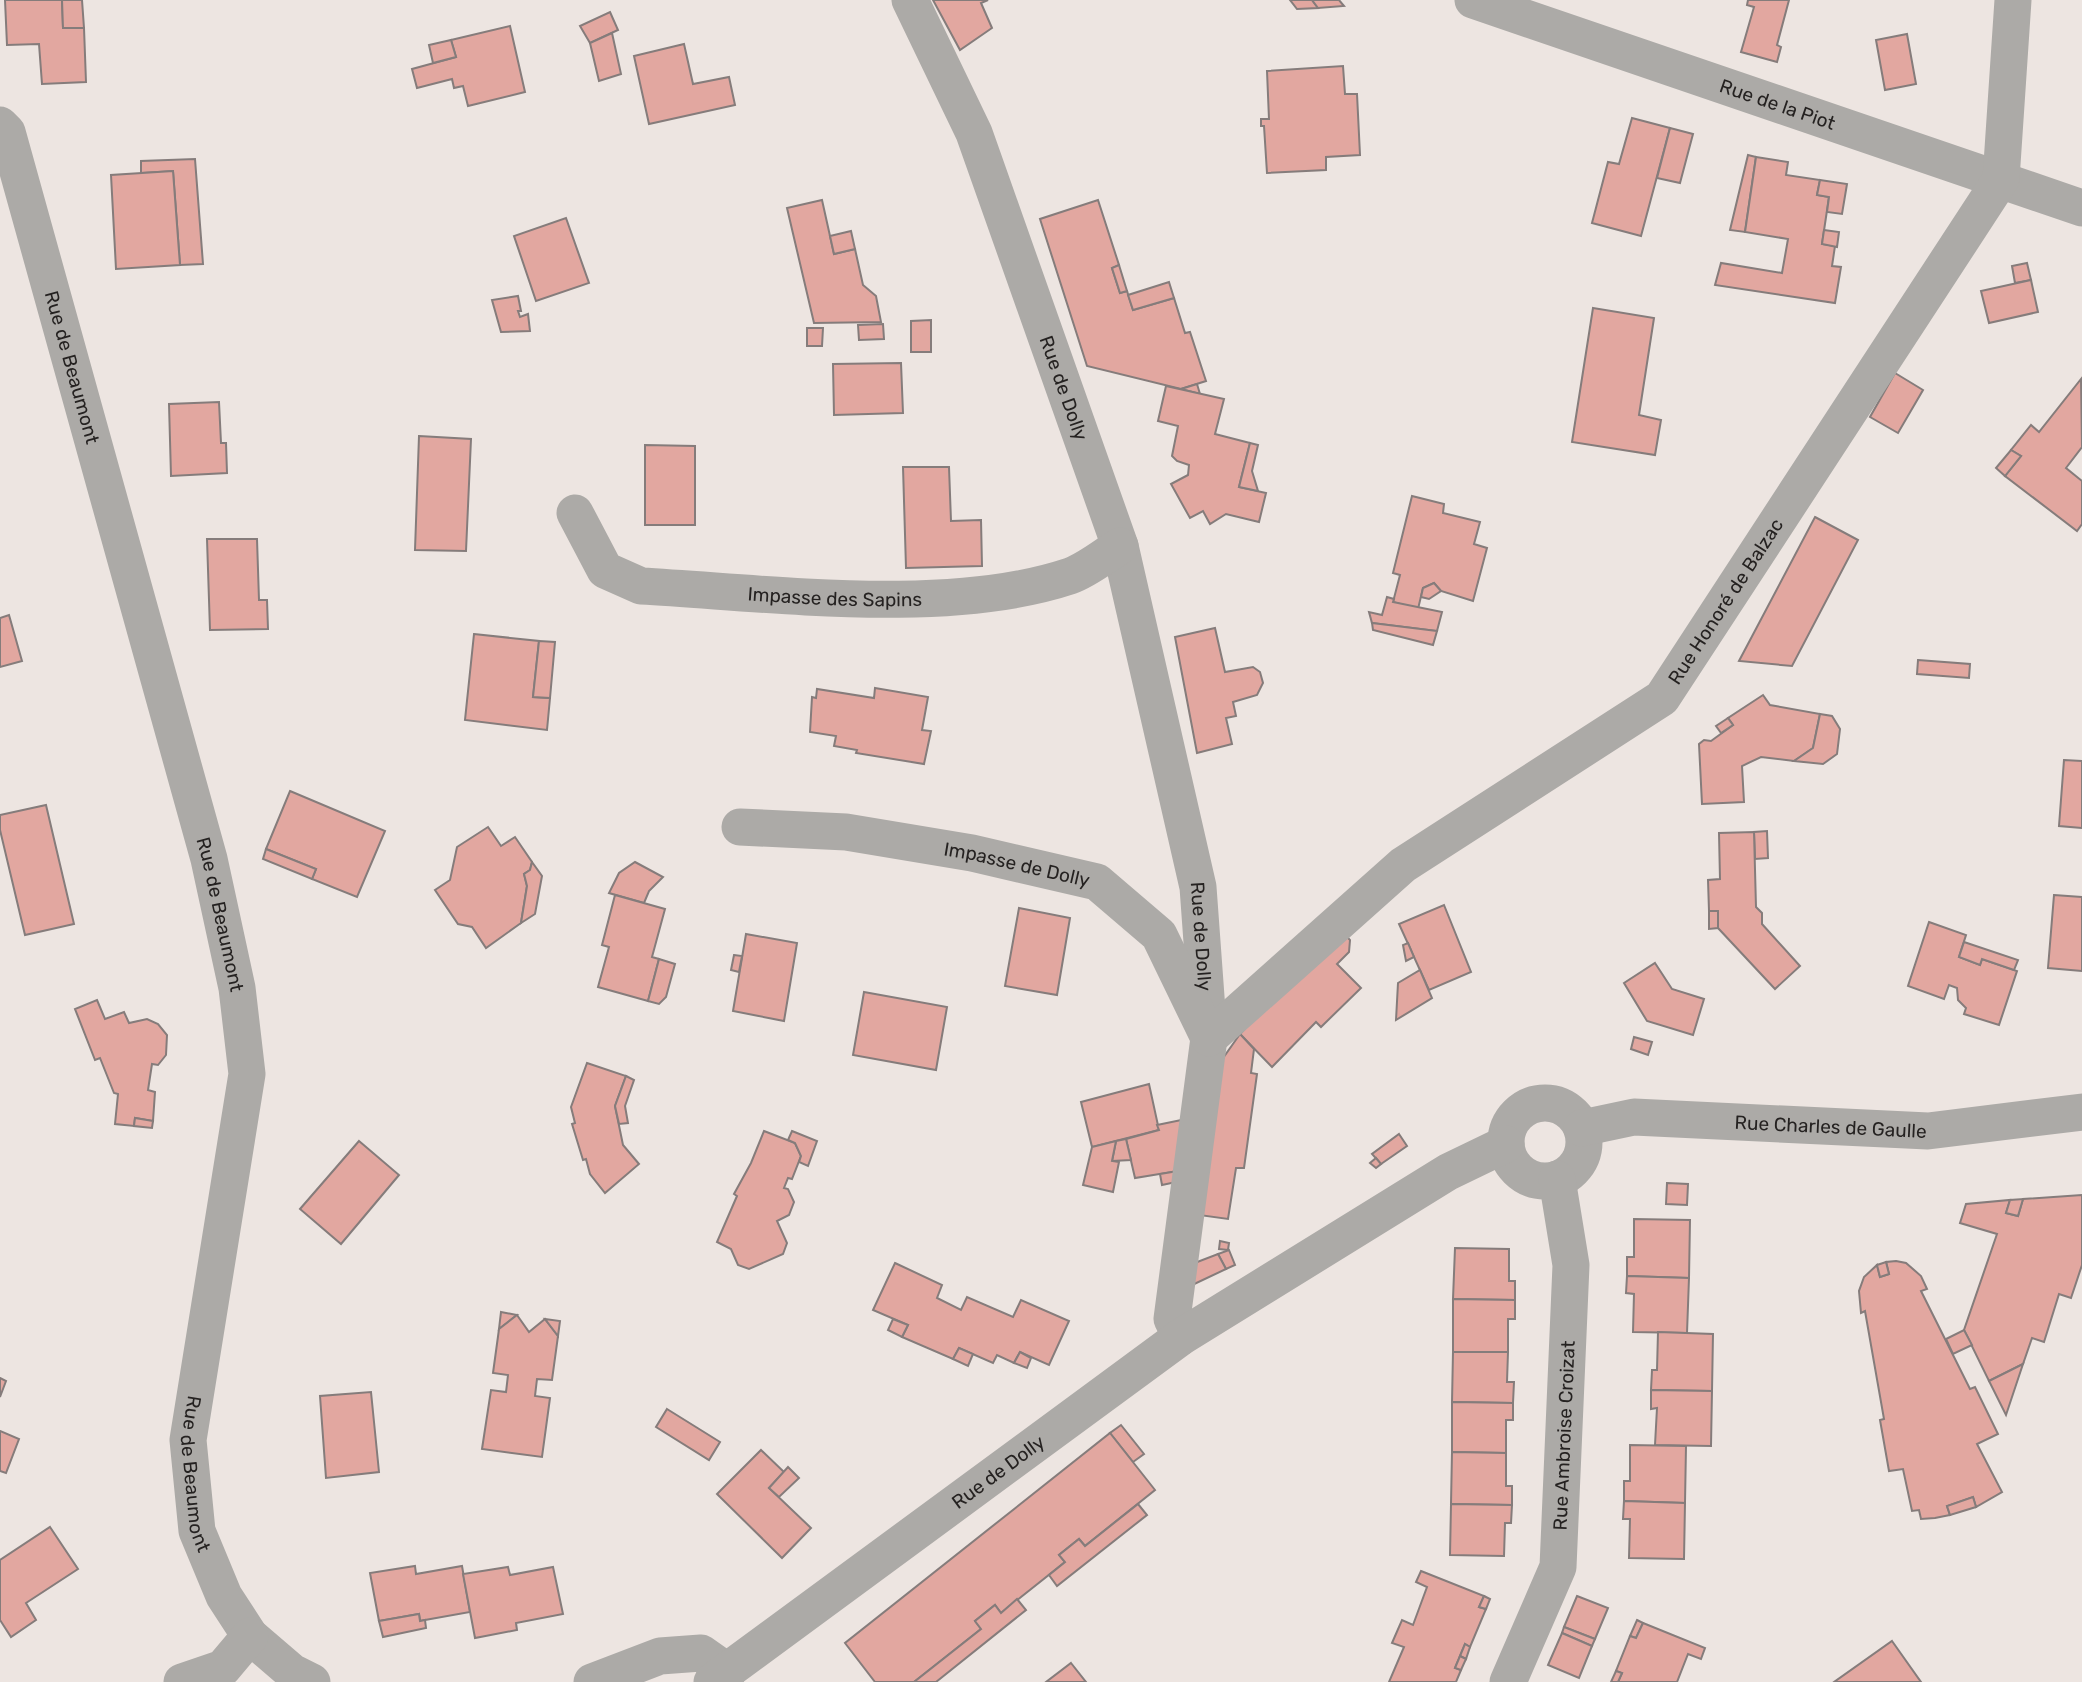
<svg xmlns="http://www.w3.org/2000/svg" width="2082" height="1682" viewBox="0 0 2082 1682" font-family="Rubik,sans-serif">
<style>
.building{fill:#e2a7a0;stroke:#857c7b;stroke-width:2}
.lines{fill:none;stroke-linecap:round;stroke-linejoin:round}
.minor{stroke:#acaaa7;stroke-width:37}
.labels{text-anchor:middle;stroke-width:7;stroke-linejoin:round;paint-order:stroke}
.street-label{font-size:19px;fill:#252221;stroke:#faf2ee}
</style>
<rect width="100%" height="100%" fill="#ede5e1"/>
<g class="building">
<polygon points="5,0 62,0 63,28 84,28 86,82 42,84 39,44 7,45"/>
<polygon points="62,0 82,0 84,28 63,28"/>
<polygon points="933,0 988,0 981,3 992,28 960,50"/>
<polygon points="1290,0 1312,0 1318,8 1297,9"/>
<polygon points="1312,0 1339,0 1344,6 1318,8"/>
<polygon points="1748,0 1789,0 1777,45 1781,47 1777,62 1741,52 1754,7 1747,5"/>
<polygon points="610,12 618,30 590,43 580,26"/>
<polygon points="510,26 525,92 468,106 463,86 454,88 452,79 417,88 412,69 456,57 451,40"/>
<polygon points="612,33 621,74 599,81 590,43"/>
<polygon points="1907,34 1916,84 1885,90 1876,40"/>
<polygon points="451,40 456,57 433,63 429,45"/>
<polygon points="684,44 693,84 729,77 735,105 649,124 634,56"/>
<polygon points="1343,66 1345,94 1357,94 1360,155 1326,157 1326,170 1267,173 1264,126 1261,126 1261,119 1269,119 1267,71"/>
<polygon points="1632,118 1670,128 1641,236 1592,223 1608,162 1619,164"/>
<polygon points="1670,128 1693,134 1680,183 1657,178"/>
<polygon points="1748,155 1756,157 1745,232 1730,230"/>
<polygon points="1756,157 1788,162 1786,175 1820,180 1817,195 1829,197 1822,244 1835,246 1832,266 1841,267 1835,303 1715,285 1721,263 1782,273 1788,239 1745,232"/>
<polygon points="195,159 203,264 180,265 173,171 141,173 141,161"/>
<polygon points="173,171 180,265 116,269 111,175"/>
<polygon points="1820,180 1847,184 1842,214 1827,212 1829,197 1817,195"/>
<polygon points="822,200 834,254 855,249 863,285 876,296 881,322 814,323 787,208"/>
<polygon points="1098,200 1119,265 1112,268 1120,293 1127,291 1133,310 1174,298 1185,333 1190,332 1206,381 1181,389 1087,366 1040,219"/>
<polygon points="566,218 589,283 536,301 514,236"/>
<polygon points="1824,230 1839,232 1837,247 1822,244"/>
<polygon points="851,231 855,249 834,254 830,236"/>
<polygon points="2027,263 2031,280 2015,283 2012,266"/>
<polygon points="1119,265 1127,291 1120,293 1112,268"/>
<polygon points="2031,280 2038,312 1989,323 1981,291"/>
<polygon points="1169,282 1174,298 1133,310 1128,295"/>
<polygon points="518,296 521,311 518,311 520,317 528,314 530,331 501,332 492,300"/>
<polygon points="1593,308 1654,318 1639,415 1661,420 1655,455 1572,442"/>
<polygon points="931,320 931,352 911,352 911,321"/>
<polygon points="883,324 884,339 859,340 858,325"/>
<polygon points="807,328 823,328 822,346 807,346"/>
<polygon points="901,363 903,413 834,415 833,364"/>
<polygon points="1895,373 1923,390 1898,433 1870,417"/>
<polygon points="2081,379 2082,447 2066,468 2082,481 2082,524 2077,531 2005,476 2021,456 2011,450 2031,425 2039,432"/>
<polygon points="1197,384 1200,394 1181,389"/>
<polygon points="1166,386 1224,399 1215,434 1250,443 1239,487 1266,493 1259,522 1226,514 1210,524 1203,511 1190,518 1171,484 1188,475 1189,465 1177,461 1172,456 1178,426 1158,421"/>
<polygon points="219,402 221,443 226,443 227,473 171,476 169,404"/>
<polygon points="419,436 471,439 466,551 415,550"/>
<polygon points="1250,443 1258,445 1252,471 1258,491 1239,487"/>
<polygon points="645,445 695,446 695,525 645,525"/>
<polygon points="2011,450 2021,456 2005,476 1996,468"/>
<polygon points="903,467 949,467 951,521 981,520 982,566 906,568"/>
<polygon points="1412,496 1444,504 1443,513 1480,522 1474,544 1487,548 1473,601 1441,591 1434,583 1423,588 1418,609 1393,602 1400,575 1393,573"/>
<polygon points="1815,517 1858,540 1792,666 1739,661"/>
<polygon points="207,539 257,539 259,600 267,600 268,629 210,630"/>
<polygon points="1434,583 1441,591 1429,599 1421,597 1423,588"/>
<polygon points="1387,597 1394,599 1393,602 1442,612 1437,631 1372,623 1369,612 1382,615"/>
<polygon points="9,615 22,661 0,667 0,618"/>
<polygon points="1372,623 1437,631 1433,645 1373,630"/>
<polygon points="1215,628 1225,672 1253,667 1260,672 1263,683 1257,695 1233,702 1236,716 1226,718 1232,744 1197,753 1175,637"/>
<polygon points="474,634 539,641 533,697 550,698 547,730 465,720"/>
<polygon points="539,641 555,642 550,698 533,697"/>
<polygon points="1918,660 1970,664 1969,678 1917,674"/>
<polygon points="875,688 928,697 922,730 931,731 924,764 856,753 857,750 834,746 836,736 810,732 812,697 816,698 817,689 874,698"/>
<polygon points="1763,695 1770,705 1820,714 1813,748 1794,761 1761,757 1742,766 1744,802 1702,804 1699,744 1704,740 1711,741 1733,725 1728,718"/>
<polygon points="1820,714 1832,716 1840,729 1837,754 1823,764 1794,761 1813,748"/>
<polygon points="1728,718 1733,725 1721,733 1716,726"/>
<polygon points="2064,760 2082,761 2082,828 2059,826"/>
<polygon points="290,791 385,831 357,897 312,879 316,869 266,849"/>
<polygon points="46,805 74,924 25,935 0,830 0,815"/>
<polygon points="488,827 501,846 515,837 532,862 530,870 524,874 527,886 521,923 486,948 472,927 458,924 435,890 450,880 457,847"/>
<polygon points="1767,831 1768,858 1755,859 1754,832"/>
<polygon points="1754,832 1756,907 1762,913 1762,924 1800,966 1775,989 1718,928 1718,911 1709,911 1708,880 1720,879 1719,833"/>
<polygon points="266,849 316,869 312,879 263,859"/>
<polygon points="532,862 542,876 535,914 521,923 527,886 524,874 530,870"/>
<polygon points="635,862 663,877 649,891 644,903 609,893 619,873"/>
<polygon points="615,895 665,909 652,957 659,959 648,1001 598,987 609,947 602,945"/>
<polygon points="2054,895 2082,897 2082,971 2048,968"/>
<polygon points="1444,905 1471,972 1429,990 1399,924"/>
<polygon points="1019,908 1070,918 1057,995 1005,986"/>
<polygon points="1709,911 1718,911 1718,928 1709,929"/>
<polygon points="1929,922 1966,935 1959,957 1980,965 1982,959 2017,971 1999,1025 1964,1014 1966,1008 1958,1000 1957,988 1949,985 1944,999 1908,986"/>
<polygon points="1339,928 1350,940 1349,952 1337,964 1361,988 1321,1027 1316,1022 1272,1067 1240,1034"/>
<polygon points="746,934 797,943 784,1021 733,1011"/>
<polygon points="1964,942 2018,960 2014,970 1982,959 1980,965 1959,957"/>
<polygon points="1408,943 1414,957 1406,961 1403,945"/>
<polygon points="734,955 742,956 739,972 731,970"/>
<polygon points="659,959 675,964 666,997 659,1004 648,1001"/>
<polygon points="1655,963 1672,989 1704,999 1693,1035 1647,1021 1624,983"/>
<polygon points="1420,970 1432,998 1396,1020 1398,983"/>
<polygon points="864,992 947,1007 936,1070 853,1055"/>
<polygon points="97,1000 105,1019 124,1012 129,1023 147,1019 158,1024 167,1035 166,1055 158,1065 152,1064 148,1090 155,1092 153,1121 135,1118 134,1126 115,1124 118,1094 114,1093 100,1058 95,1060 75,1009"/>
<polygon points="1240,1034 1254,1049 1251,1073 1257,1074 1244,1168 1236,1168 1228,1219 1199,1215 1221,1061"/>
<polygon points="1634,1037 1652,1042 1648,1055 1631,1049"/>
<polygon points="587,1063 626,1076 615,1106 623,1145 639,1164 605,1193 590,1174 586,1159 583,1160 572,1124 575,1123 571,1107"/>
<polygon points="626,1076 634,1080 625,1106 628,1123 619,1124 615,1106"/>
<polygon points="1149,1084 1159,1130 1092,1147 1081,1102"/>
<polygon points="135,1118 153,1121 152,1128 134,1126"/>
<polygon points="1191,1118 1184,1170 1135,1178 1126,1139 1159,1130 1157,1125"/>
<polygon points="764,1131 795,1143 801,1156 792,1179 788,1178 784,1188 788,1189 794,1202 789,1215 777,1221 787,1243 783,1254 749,1269 738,1265 731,1249 717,1242 737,1196 734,1194 751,1163"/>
<polygon points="792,1131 817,1141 808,1166 799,1162 801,1156 795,1143 788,1140"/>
<polygon points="1399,1134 1407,1146 1381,1164 1372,1154"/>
<polygon points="1126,1139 1131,1160 1112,1161 1116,1141"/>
<polygon points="359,1141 399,1175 341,1244 300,1209"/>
<polygon points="1116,1141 1112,1161 1119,1162 1113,1192 1083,1185 1092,1147"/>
<polygon points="1376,1158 1381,1164 1376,1168 1370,1163"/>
<polygon points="1184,1170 1181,1181 1162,1185 1160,1174"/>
<polygon points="1667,1183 1688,1184 1687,1205 1666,1204"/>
<polygon points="2082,1195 2082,1265 2071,1298 2059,1294 2044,1342 2032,1338 2023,1364 1989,1381 1964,1330 1997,1234 1960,1223 1966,1204 2010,1200 2006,1213 2018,1216 2023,1199"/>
<polygon points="2023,1199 2018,1216 2006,1213 2010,1200"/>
<polygon points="1634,1219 1690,1220 1689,1278 1627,1276 1627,1257 1634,1257"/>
<polygon points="1220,1241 1229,1243 1228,1250 1219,1249"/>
<polygon points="1455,1248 1509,1249 1509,1281 1515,1281 1515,1300 1453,1299"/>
<polygon points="1229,1250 1235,1265 1226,1269 1218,1254"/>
<polygon points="1218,1254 1226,1269 1190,1286 1192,1264"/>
<polygon points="1896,1261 1906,1263 1921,1276 1927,1289 1921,1291 1970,1389 1975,1387 1998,1434 1977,1444 2002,1492 1976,1507 1973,1497 1947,1506 1950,1515 1935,1518 1921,1519 1919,1510 1912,1511 1903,1469 1889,1471 1880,1420 1884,1419 1865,1311 1861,1313 1859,1291 1864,1277 1877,1265 1880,1277 1889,1274 1886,1262"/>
<polygon points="1886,1262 1889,1274 1880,1277 1877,1265"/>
<polygon points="895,1263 942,1285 937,1298 961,1310 967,1297 1013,1317 1021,1300 1069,1321 1049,1365 1020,1352 1014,1363 997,1355 993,1363 959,1348 953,1359 902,1337 908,1325 873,1310"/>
<polygon points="1627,1276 1689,1278 1687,1333 1633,1332 1634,1294 1626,1293"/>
<polygon points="1453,1299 1515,1300 1515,1319 1508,1319 1508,1352 1453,1352"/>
<polygon points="501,1312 517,1315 499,1329"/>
<polygon points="517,1315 529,1332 545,1319 558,1336 552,1380 537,1379 535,1396 550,1398 542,1457 482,1449 491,1390 506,1392 508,1375 493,1373 499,1329"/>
<polygon points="545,1319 560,1321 558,1336"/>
<polygon points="893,1319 908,1325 902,1337 888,1330"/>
<polygon points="1964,1330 1972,1345 1953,1354 1946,1339"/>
<polygon points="1658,1332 1713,1334 1712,1391 1651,1390 1652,1370 1657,1370"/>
<polygon points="959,1348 973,1354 968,1366 953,1359"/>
<polygon points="1020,1352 1031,1358 1027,1368 1014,1363"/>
<polygon points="1453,1352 1508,1352 1507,1382 1514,1382 1513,1403 1452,1402"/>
<polygon points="2023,1364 2006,1415 1989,1381"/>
<polygon points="0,1378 6,1381 0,1397"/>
<polygon points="1651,1390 1712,1391 1711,1446 1655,1445 1657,1408 1651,1409"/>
<polygon points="371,1392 379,1472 326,1478 320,1396"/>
<polygon points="1452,1402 1513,1403 1513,1420 1506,1420 1506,1453 1452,1452"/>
<polygon points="667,1409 720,1442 709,1460 656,1427"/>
<polygon points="1121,1425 1144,1454 1133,1462 1110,1433"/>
<polygon points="0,1431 19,1439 6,1473 0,1471"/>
<polygon points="1110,1433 1155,1490 1085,1546 1079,1539 1059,1555 1065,1562 1001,1613 995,1605 975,1621 981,1629 914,1682 875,1682 845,1643"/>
<polygon points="1630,1445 1686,1446 1685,1503 1624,1501 1624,1481 1630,1481"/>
<polygon points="761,1450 784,1472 769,1488 811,1528 782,1558 717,1494"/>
<polygon points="1452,1452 1506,1453 1506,1486 1512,1486 1512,1505 1451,1504"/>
<polygon points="788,1467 799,1478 779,1497 769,1488"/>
<polygon points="1973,1497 1976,1507 1950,1515 1947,1506"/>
<polygon points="1624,1501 1685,1503 1684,1559 1629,1558 1630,1519 1623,1519"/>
<polygon points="1138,1504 1147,1515 1057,1586 1049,1575 1065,1562 1059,1555 1079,1539 1085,1546"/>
<polygon points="1451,1504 1512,1505 1511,1523 1505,1523 1504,1556 1450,1555"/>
<polygon points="50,1527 78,1569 26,1603 36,1620 11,1637 0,1620 0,1560"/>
<polygon points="415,1566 416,1574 462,1566 470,1612 425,1620 420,1621 419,1614 379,1621 370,1573"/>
<polygon points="508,1567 510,1575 553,1567 563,1614 516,1623 517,1630 475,1638 463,1574"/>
<polygon points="1421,1571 1484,1596 1479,1607 1486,1609 1470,1647 1465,1644 1455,1668 1461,1670 1456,1682 1389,1682 1404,1647 1392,1643 1402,1620 1413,1625 1427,1587 1416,1582"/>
<polygon points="1484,1596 1490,1599 1486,1609 1479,1607"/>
<polygon points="1577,1596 1608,1608 1595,1639 1564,1627"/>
<polygon points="1017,1599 1026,1610 936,1682 914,1682 981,1629 975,1621 995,1605 1001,1613"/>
<polygon points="419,1614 420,1621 425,1620 426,1628 383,1637 379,1621"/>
<polygon points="1637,1620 1643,1623 1636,1638 1630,1636"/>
<polygon points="1643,1623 1705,1648 1701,1659 1688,1654 1677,1682 1618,1682 1622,1673 1616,1671 1630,1636 1636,1638"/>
<polygon points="1564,1627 1595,1639 1592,1646 1562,1633"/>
<polygon points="1562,1633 1592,1646 1579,1678 1548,1665"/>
<polygon points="1892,1641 1921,1682 1834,1682"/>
<polygon points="1465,1644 1470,1647 1466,1659 1460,1656"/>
<polygon points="1460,1656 1466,1659 1461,1670 1455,1668"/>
<polygon points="1071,1663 1086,1682 1046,1682"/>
<polygon points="1616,1671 1622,1673 1618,1682 1611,1682"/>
</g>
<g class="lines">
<g class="minor">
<path id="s1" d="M 910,0 L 974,133 L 1120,546 L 1198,887 L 1209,1038 L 1172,1319 L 1181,1337"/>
<path id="s2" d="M 1473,0 L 2082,208"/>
<path id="s3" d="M 0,125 L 7,132 L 209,859 L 237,988 L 247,1074 L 188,1440 L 197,1531 L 224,1596 L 250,1636 L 292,1672 L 312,1682"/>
<path id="s4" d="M 575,513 L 605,570 L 641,586 C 770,593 947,617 1070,576 C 1087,570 1104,556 1120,546"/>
<path id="s5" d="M 740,827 L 846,832 L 972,853 L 1097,882 L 1159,935 L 1209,1038 L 1403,865 L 1662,698 L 2001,179 L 2013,0"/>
<circle cx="1545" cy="1142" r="39"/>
<path id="s6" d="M 1582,1128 L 1634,1117 L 1928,1131 L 2082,1112"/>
<polyline points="182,1682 223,1668 250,1636"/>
<polyline points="592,1682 660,1656 701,1653 728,1672"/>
<path id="s7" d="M 712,1682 L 1181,1337 L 1448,1172 L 1506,1144"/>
<path id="s8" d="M 1508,1682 L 1558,1567 L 1571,1265 L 1557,1179"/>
</g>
</g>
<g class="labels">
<g class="street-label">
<text dy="7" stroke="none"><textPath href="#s2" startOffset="322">Rue de la Piot</textPath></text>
<text dy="7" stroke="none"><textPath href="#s3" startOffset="254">Rue de Beaumont</textPath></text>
<text dy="7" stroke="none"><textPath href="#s1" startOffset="418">Rue de Dolly</textPath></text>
<text dy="7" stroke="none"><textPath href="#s4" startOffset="298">Impasse des Sapins</textPath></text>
<text dy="7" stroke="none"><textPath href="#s5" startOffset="1242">Rue Honoré de Balzac</textPath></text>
<text dy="7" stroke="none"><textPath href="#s5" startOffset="280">Impasse de Dolly</textPath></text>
<text dy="7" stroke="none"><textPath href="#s3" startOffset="821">Rue de Beaumont</textPath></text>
<text dy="7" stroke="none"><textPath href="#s1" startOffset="985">Rue de Dolly</textPath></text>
<text dy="7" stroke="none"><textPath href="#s6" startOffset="250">Rue Charles de Gaulle</textPath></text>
<text dy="7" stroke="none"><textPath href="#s8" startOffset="257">Rue Ambroise Croizat</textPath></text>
<text dy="7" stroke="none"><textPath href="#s7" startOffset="355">Rue de Dolly</textPath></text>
<text dy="7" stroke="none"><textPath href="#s3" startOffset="1388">Rue de Beaumont</textPath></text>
</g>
</g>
</svg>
